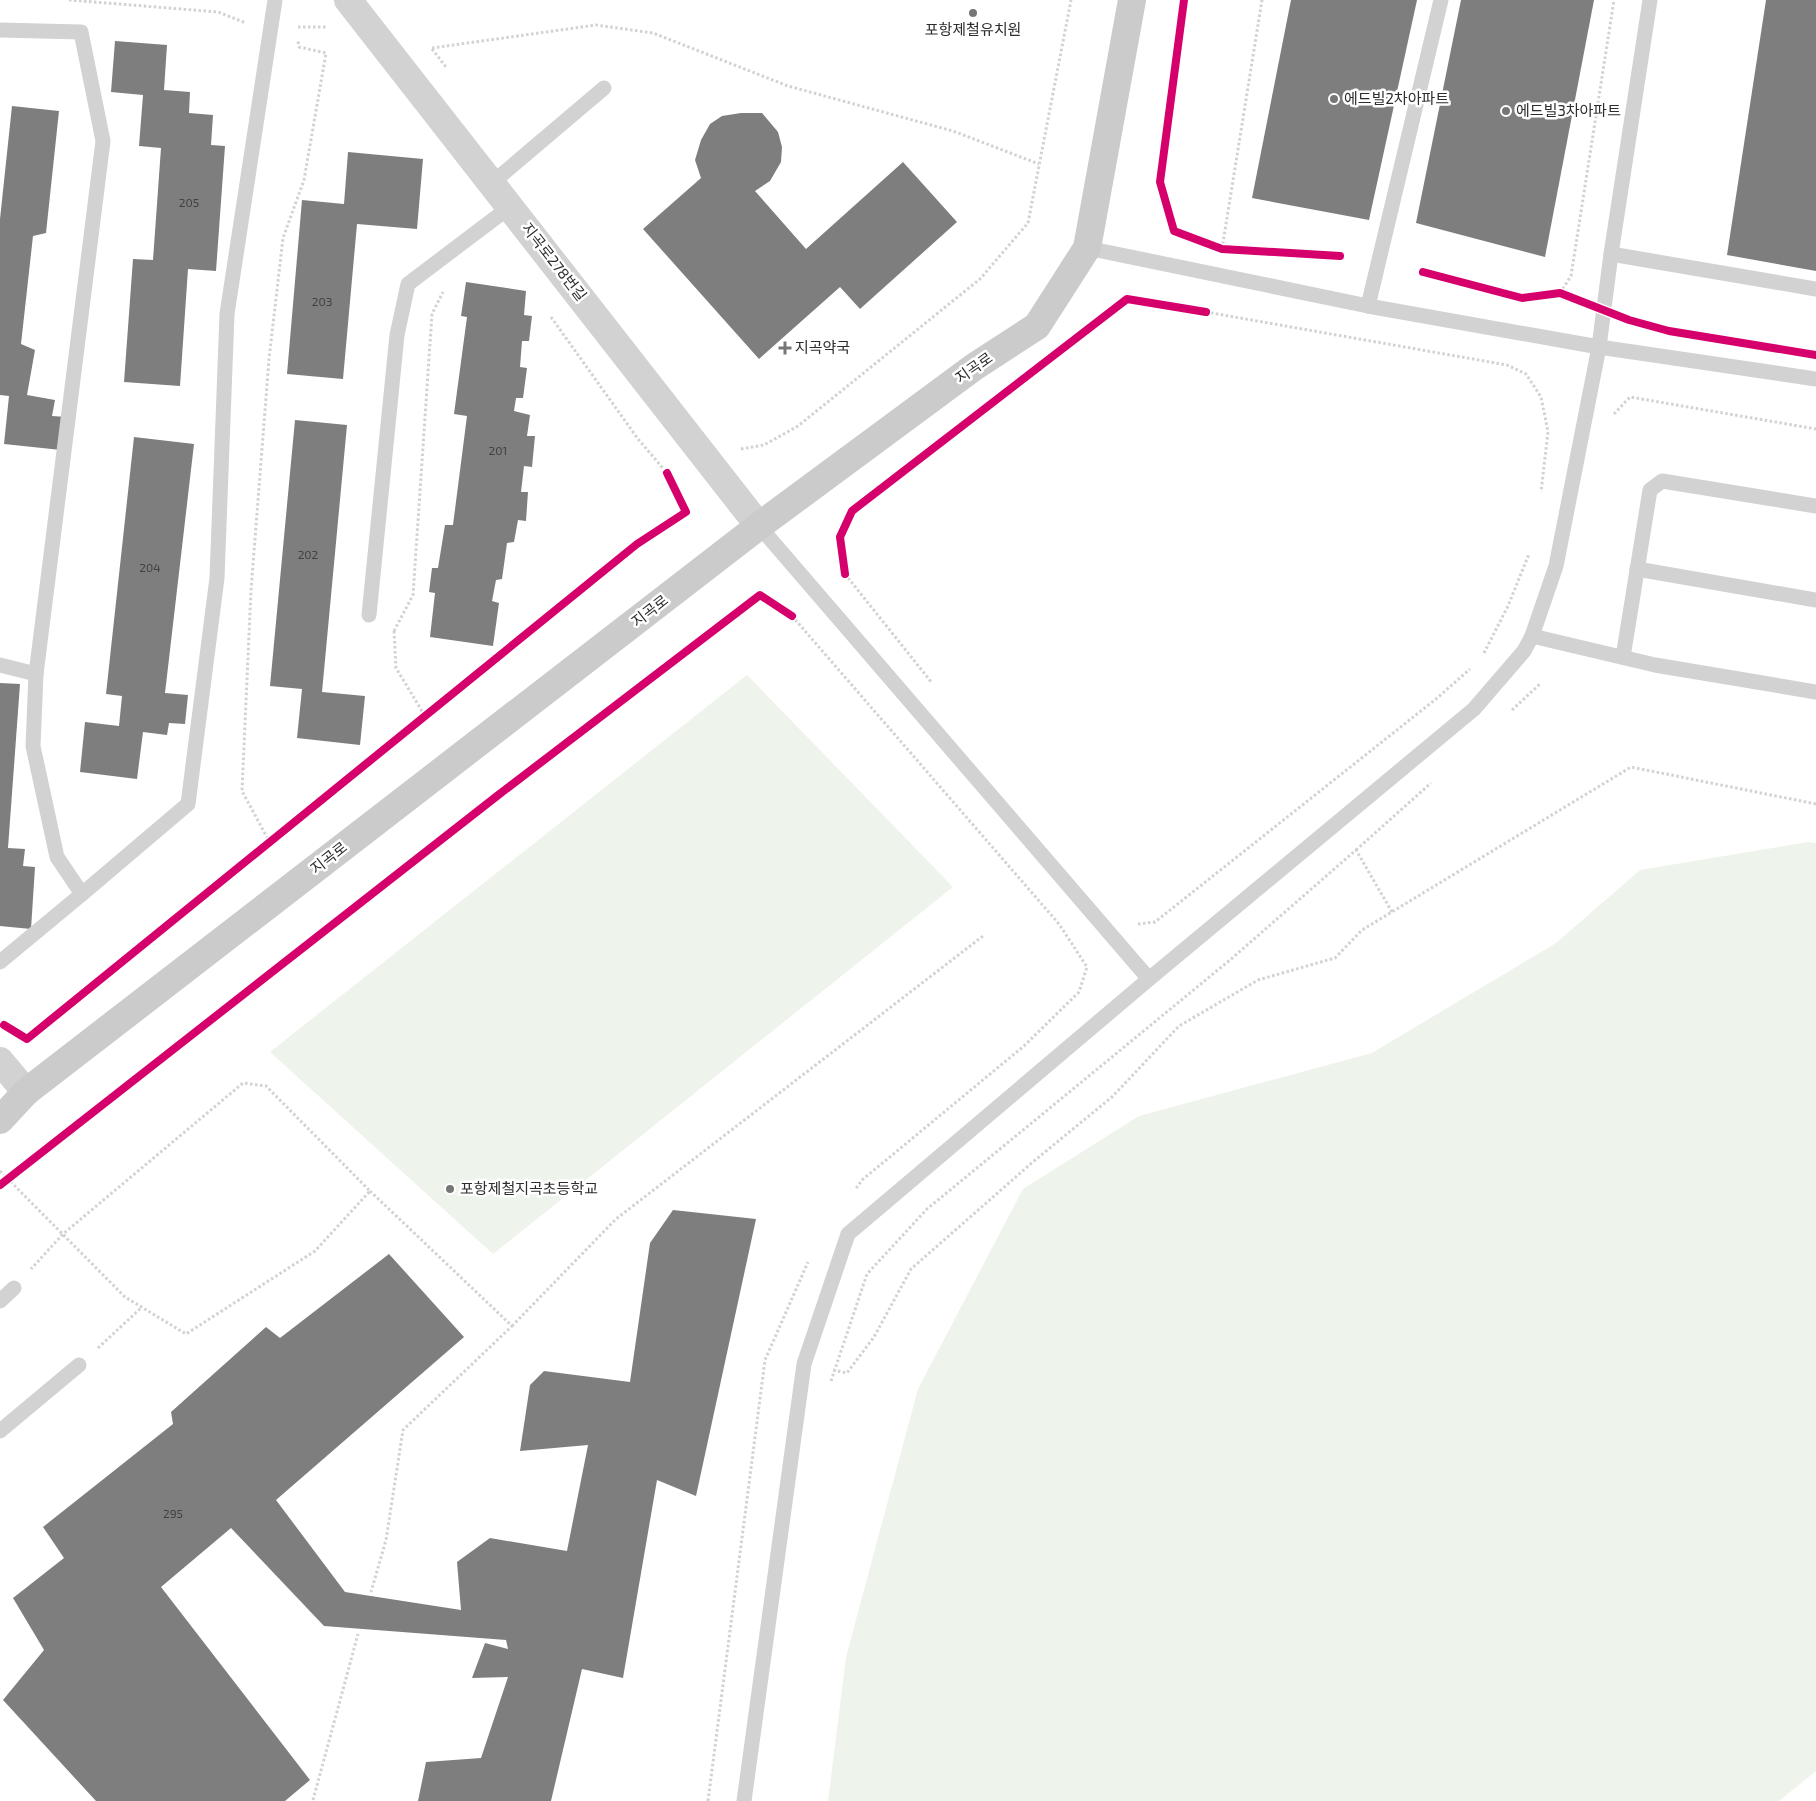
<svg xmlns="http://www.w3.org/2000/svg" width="1816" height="1801" viewBox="0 0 1816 1801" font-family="'Exo 2','Noto Sans KR',sans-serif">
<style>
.green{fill:#eef3eb}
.building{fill:#7e7e7e}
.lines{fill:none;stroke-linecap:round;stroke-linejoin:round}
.path{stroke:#d2d2d2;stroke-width:3;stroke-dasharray:2.5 2.5;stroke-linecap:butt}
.lane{stroke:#d2d2d2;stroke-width:15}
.street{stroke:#d2d2d2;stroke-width:28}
.secondary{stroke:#cbcbcb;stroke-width:28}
.cycleway-casing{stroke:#fff;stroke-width:11}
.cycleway{stroke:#d6006c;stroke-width:8}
.poi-dot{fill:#767676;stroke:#fff;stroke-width:2}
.labels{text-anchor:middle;stroke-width:5;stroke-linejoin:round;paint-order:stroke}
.number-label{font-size:12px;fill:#414141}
.poi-label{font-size:15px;fill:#2d2d2d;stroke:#fff;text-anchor:start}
.street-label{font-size:15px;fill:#2d2d2d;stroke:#fff}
</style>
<rect width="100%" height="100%" fill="#fff"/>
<g class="green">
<polygon points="747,675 953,887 493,1254 270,1052"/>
<polygon points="1808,842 1816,843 1816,1771 1779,1801 828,1801 846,1657 918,1389 1023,1189 1139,1116 1372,1053 1556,943 1640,870"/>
</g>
<g class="building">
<polygon points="1291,0 1417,0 1369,220 1252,198"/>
<polygon points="1461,0 1594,0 1545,257 1416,223"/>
<polygon points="1766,0 1816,0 1816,271 1727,255"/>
<polygon points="115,41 167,45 164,90 190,92 189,113 213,115 211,145 225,146 216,271 188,269 180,386 124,382 133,259 153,260 161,148 139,146 143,95 111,92"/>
<polygon points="12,106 59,111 46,233 33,236 21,344 35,350 27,395 55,400 52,416 67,417 61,450 4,444 9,396 0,395 0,219"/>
<polygon points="741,113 762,113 778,132 782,147 781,162 770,181 755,191 806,249 903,162 957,222 860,309 840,287 759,359 643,229 701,178 695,160 701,140 710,124 722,116"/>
<polygon points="348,152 423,159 417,229 357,224 343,379 287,374 302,200 344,204"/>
<polygon points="466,282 526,291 524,315 532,316 529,341 522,341 520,367 527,368 523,398 516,398 514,411 530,415 527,436 535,436 532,467 524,466 521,492 528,492 526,521 518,520 514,542 507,543 502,579 496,580 492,601 499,603 493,646 430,637 435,593 429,592 432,568 438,568 445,525 453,525 467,416 454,414 467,317 461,316"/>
<polygon points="295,420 347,425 322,692 365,696 360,745 297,738 302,689 270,686"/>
<polygon points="134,437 194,444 165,693 188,695 185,724 169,723 167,735 143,732 137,779 80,772 85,722 119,726 122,696 106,694"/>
<polygon points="0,683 20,684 8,848 25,849 23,866 35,867 31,929 0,926"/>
<polygon points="673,1210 756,1219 696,1496 657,1480 623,1678 582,1669 551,1801 418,1801 426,1762 481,1758 508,1677 472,1678 485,1643 508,1649 506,1640 324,1626 231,1528 161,1587 310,1780 285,1801 96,1801 3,1700 44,1650 13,1598 64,1558 43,1527 173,1424 171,1412 266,1327 280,1338 389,1254 464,1337 276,1500 345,1592 461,1610 457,1562 490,1538 567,1551 588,1445 520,1451 530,1385 544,1371 630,1382 650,1243"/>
</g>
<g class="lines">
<g class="path">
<polyline points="69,0 218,12 246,23"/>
<polyline points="298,27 327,27"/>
<polyline points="432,48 596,25 653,33 788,86 953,131 1039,164"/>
<polyline points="432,49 446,67"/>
<polyline points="1222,249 1262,0"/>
<polyline points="1560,293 1571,276 1614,0"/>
<polyline points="1206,312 1507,365 1526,374 1541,397 1548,432 1541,492"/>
<polyline points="551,317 638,439 667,473"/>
<polyline points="1614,414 1630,397 1816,429"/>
<polyline points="741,449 764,445 798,426 980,279 1028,223 1071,0"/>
<polyline points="845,574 932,683"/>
<polyline points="792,616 1059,924 1087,967 1079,992 1024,1046 862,1180 855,1190"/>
<polyline points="394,631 413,595 432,314 443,292"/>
<polyline points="394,631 396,668 425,716"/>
<polyline points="1484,653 1508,606 1529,554"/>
<polyline points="1512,710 1541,683"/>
<polyline points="270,843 242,791 251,590 269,359 283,238 304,180 326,53 299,47 298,41"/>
<polyline points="1356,850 1431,783"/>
<polyline points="1138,924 1155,922 1436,699 1470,669"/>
<polyline points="0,1021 4,1025"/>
<polyline points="0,1171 125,1297 186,1334 315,1251 370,1191 266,1086 243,1083 63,1234 31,1269"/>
<polyline points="370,1191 512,1326 403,1430 386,1540 371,1592"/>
<polyline points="512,1326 616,1219 983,936"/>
<polyline points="98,1348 142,1307"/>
<polyline points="833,1370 847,1373 874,1337 911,1269 1034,1161 1112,1097 1179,1026 1258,980 1335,958 1362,930 1631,767 1816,804"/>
<polyline points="831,1381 867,1274 927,1209 1230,960 1356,850 1392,912"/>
<polyline points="313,1800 358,1634"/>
<polyline points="708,1801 765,1360 808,1262"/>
</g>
<g class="lane">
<polyline points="0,30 81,32 103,141 36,674"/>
<polyline points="492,183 604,88"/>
<polyline points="1087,248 1368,306 1599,347 1816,379"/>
<polyline points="1611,254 1816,289"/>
<polyline points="1368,306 1441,0"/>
<polyline points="759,526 1149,979"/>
<polyline points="1637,569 1816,600"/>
<polyline points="369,615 397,335 408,284 511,206"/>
<polyline points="1532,636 1655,665 1816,692"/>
<polyline points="1623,657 1650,490 1662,481 1816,506"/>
<polyline points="0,665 36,674 33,746 57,857 82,894 0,962"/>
<polyline points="82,894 188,804 217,578 227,314 275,0"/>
<polyline points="0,1301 14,1288"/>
<polyline points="0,1431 79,1365"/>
<polyline points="744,1801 804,1364 848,1234 1149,979 1474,709 1524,651 1532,636 1556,566 1599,347 1611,254 1650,0"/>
</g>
<g class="street">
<polyline points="348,0 759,526"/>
<polyline points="0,1061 26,1092"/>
</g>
<polyline class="secondary" points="0,1120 26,1092 759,526 974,367 1037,326 1087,248 1132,0"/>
<defs>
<g id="cycleway">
<polyline points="1184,0 1160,182 1174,231 1222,249 1340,256"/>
<polyline points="1423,272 1522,298 1560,293 1629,320 1669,331 1816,355"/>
<polyline points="845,574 840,537 852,511 1127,299 1206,312"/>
<polyline points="4,1025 27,1039 637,544 686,512 667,473"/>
<polyline points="0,1185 497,796 760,595 792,616"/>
</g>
</defs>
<use href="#cycleway" class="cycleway-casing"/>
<use href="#cycleway" class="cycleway"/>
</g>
<g class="poi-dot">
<circle cx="973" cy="13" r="5"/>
<circle cx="1334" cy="99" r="5"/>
<circle cx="1506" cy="111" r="5"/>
<path d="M782.5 340.5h5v5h5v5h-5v5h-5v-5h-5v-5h5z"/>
<circle cx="450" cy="1189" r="5"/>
</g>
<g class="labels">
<g class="number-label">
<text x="189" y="207">205</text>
<text x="322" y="306">203</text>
<text x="498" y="455">201</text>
<text x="308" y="559">202</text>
<text x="150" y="572">204</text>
<text x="173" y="1518">295</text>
</g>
<g class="poi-label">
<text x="973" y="35" text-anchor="middle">포항제철유치원</text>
<text x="1344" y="104">에드빌2차아파트</text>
<text x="1516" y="116">에드빌3차아파트</text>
<text x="795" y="353">지곡약국</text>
<text x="460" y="1194">포항제철지곡초등학교</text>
</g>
<g class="street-label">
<text transform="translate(554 262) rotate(52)" y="5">지곡로278번길</text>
<text transform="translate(974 368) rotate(-35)" y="5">지곡로</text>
<text transform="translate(650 611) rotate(-38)" y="5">지곡로</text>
<text transform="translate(329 858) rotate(-38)" y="5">지곡로</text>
</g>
</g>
</svg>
